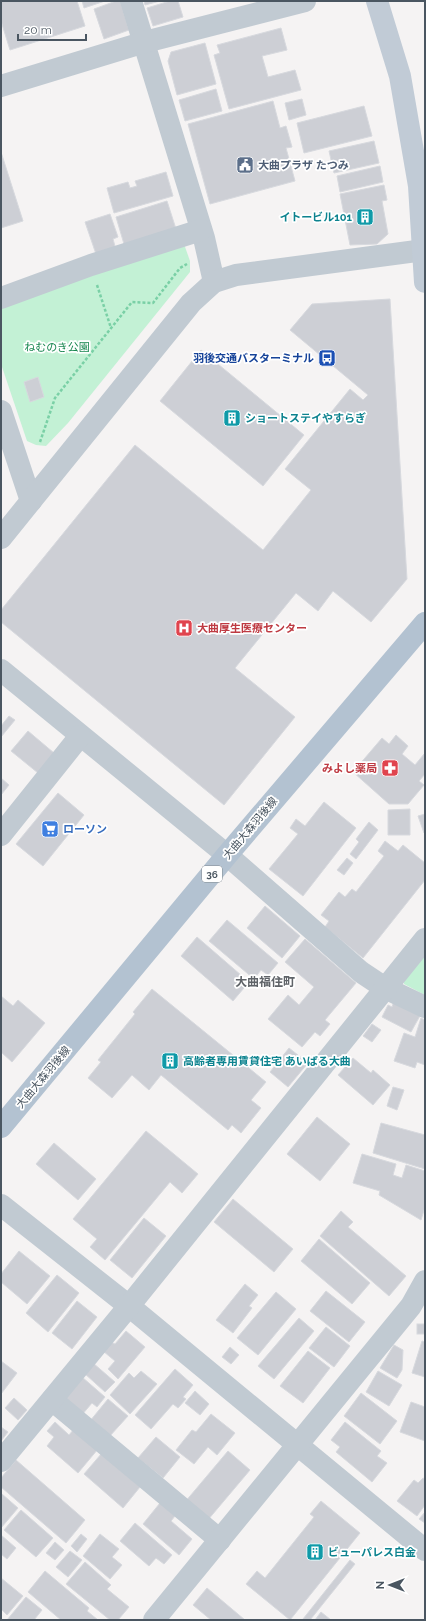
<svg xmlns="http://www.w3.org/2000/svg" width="426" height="1621" viewBox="0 0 426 1621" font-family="Raleway,'Noto Sans JP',sans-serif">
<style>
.green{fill:#c3f1d5}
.building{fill:#cdcfd5;stroke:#d7d9de}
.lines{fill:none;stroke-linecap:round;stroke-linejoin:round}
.path{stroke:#7ad0a6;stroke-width:2.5;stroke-dasharray:3 2;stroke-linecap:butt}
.street{stroke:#c1cad2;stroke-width:22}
.secondary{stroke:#c1cbd6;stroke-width:22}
.primary{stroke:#b3c2d1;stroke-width:22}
.labels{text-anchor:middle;stroke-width:3.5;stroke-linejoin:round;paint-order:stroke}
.shield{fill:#fff;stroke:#808990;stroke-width:1}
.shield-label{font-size:10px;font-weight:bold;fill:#4a5661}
.service-label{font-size:11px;font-weight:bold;fill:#4e5e75;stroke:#fff;text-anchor:start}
.culture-label{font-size:11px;font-weight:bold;fill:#0d838f;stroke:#fff;text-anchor:start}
.park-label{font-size:11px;fill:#17864f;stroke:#fff}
.transit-label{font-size:11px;font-weight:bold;fill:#164399;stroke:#fff;text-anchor:end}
.health-label{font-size:11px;font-weight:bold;fill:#be3a42;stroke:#fff;text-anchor:start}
.street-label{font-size:11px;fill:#4a5661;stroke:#fff}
.shop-label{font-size:11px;font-weight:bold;fill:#366cbe;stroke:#fff;text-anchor:start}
.neighbourhood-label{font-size:12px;font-weight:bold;fill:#5f6368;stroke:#fff}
</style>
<rect width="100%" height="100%" fill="#f5f3f3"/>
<g class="green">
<polygon points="184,244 190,261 190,272 68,423 46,446 36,445 27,441 1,364 1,306"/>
<polygon points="425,952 425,995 404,984 404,978"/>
</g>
<g class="building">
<polygon points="1,1 77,1 85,26 10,50 1,21"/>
<polygon points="82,1 105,1 84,8"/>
<polygon points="116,1 120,1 129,30 104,39 94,9"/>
<polygon points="144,1 160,1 145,5"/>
<polygon points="170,1 178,1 183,17 153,26 147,8"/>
<polygon points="281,28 287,50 262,56 268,77 295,70 301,90 229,109 214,55 220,53 217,45"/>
<polygon points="205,43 216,84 177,95 168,61 171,52"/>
<polygon points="216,89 222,111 185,121 179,100"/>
<polygon points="302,99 306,115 289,120 285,103"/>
<polygon points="273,101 280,128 286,126 292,147 286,148 295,181 210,204 188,124"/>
<polygon points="364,106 372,136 304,153 297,123"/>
<polygon points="374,141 379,163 334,173 329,151"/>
<polygon points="1,152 23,221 1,228"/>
<polygon points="380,166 383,182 340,192 337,176"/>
<polygon points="166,172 173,196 114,213 107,188 128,182 130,188 137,186 135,181"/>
<polygon points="384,185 387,200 382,201 388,234 377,244 350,245 340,194"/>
<polygon points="167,201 176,229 124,244 116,217"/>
<polygon points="110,214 118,237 113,239 116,250 97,257 85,222"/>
<polygon points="390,299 407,579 371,622 333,591 318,611 296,593 235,668 295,717 224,805 1,622 1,610 135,445 263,550 311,490 285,469 350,389 363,400 368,395 290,330 312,304"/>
<polygon points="201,350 304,435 263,486 160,401"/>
<polygon points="38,377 44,397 30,402 24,382"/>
<polygon points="9,716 15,720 1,737 1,726"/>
<polygon points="28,731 54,753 38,773 11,751"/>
<polygon points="396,735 408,746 402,754 415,765 424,754 425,755 425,774 419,781 424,785 408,804 389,804 353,772 382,738 389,744"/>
<polygon points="1,778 9,785 1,795"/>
<polygon points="58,793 84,815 43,866 16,844"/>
<polygon points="324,802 356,828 303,896 269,869 298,834 290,828 296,819 305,826"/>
<polygon points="410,809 410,835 388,835 388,810"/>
<polygon points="425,814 425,833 424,833 418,816"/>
<polygon points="369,822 378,830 356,859 350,854 359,842 356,839"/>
<polygon points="385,841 398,851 403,845 425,863 425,880 363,958 325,927 329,921 321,915 339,892 345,897 352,889 356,892 384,856 378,851"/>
<polygon points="347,858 353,863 344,875 337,870"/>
<polygon points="265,906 300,936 282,958 247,928"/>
<polygon points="227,920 278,963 268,975 261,970 254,979 209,941"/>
<polygon points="197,937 249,982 233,1001 181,956"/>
<polygon points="305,939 356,983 325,1020 330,1024 320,1036 315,1032 302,1047 268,1019 288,995 299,1005 314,987 285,962"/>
<polygon points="152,989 266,1082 251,1100 261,1108 241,1133 232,1125 228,1130 161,1075 149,1090 132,1075 112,1098 88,1078 101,1062 98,1060 135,1014 133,1012"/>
<polygon points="1,996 13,1006 18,1000 45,1023 12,1062 1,1052"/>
<polygon points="394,1001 421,1014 411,1032 382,1017 388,1005 392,1007"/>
<polygon points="421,1018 425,1020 425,1065 417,1062 415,1068 394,1061 404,1033 415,1037"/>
<polygon points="372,1024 381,1030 372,1042 363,1036"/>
<polygon points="289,1048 308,1063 288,1087 270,1072"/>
<polygon points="353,1058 371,1073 373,1070 390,1085 373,1105 338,1075"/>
<polygon points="393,1087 404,1090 397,1110 387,1106"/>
<polygon points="317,1117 350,1144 320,1181 287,1154"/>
<polygon points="381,1123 425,1135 425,1169 373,1153"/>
<polygon points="146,1131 198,1174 182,1193 170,1182 105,1260 90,1247 97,1239 73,1219"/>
<polygon points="54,1143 96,1179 78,1200 36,1164"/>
<polygon points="362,1154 396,1164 393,1175 402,1178 406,1165 425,1171 425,1207 421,1220 379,1195 380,1191 353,1183"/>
<polygon points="233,1199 293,1249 274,1272 214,1222"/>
<polygon points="341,1211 353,1222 348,1227 406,1276 389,1296 320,1236"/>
<polygon points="144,1218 166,1236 132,1278 110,1260"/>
<polygon points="319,1239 370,1283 352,1304 301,1261"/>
<polygon points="19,1251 50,1276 27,1304 1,1282 1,1274"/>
<polygon points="57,1275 79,1293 48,1332 26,1313"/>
<polygon points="245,1284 258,1295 249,1306 252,1308 233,1333 216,1320"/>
<polygon points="326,1291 365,1322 349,1342 310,1311"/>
<polygon points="276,1292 296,1309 258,1355 237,1338"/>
<polygon points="77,1301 97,1317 72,1349 52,1333"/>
<polygon points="299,1318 314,1331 274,1379 258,1366"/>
<rect x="417" y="1324" width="8" height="10"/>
<polygon points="326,1327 350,1346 334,1367 309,1348"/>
<polygon points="126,1331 145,1347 118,1379 108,1369 115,1361 103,1351 111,1342 115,1344"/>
<polygon points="422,1341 425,1342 425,1377 412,1373"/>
<polygon points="394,1345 403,1350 402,1370 397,1378 380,1368"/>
<polygon points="230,1347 239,1355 231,1364 222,1357"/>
<polygon points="308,1351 330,1368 303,1403 280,1386"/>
<polygon points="1,1361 17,1373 1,1394"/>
<polygon points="93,1363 115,1382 105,1392 84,1373"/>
<polygon points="175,1369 193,1385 183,1397 186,1399 178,1408 173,1404 151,1429 135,1415"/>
<polygon points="141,1371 157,1384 130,1414 110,1395 129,1373 134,1378"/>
<polygon points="378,1371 402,1385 389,1406 366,1392"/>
<polygon points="82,1377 105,1397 97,1407 92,1403 81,1416 63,1400"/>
<polygon points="195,1391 209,1404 200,1415 185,1403"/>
<polygon points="361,1393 397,1421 380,1444 344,1416"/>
<polygon points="14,1398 27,1410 18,1420 5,1408"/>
<polygon points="108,1399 128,1416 109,1437 90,1421"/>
<polygon points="411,1402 425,1407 425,1441 400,1432"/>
<polygon points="211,1414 235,1433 217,1455 208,1447 194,1464 176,1450 192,1430 196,1432"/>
<polygon points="55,1422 69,1435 74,1429 98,1449 78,1473 47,1446 54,1437 47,1431"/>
<polygon points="345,1422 381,1451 377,1456 387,1463 372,1482 336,1452 340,1447 331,1440"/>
<polygon points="1,1427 8,1432 1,1441"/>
<polygon points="156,1437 180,1457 163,1478 138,1458"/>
<polygon points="228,1451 250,1470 207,1521 185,1502"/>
<polygon points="102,1453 140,1487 123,1508 84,1474"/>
<polygon points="16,1460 85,1520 66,1543 1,1487 1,1478"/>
<polygon points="423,1478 425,1479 425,1505 417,1516 397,1501 414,1480 418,1483"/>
<polygon points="2,1494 18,1508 1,1528 1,1496"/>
<polygon points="321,1501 360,1533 290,1620 246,1584 257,1571 265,1578 314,1517 310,1514"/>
<polygon points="160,1503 175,1516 171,1521 192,1539 179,1555 143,1524"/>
<polygon points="21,1510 53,1538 36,1557 4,1530"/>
<polygon points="425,1512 425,1523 419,1519"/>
<polygon points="135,1523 172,1555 164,1564 156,1558 149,1566 120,1541"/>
<polygon points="81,1534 87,1539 77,1552 71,1546"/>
<polygon points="100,1534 119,1549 112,1557 122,1565 110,1579 83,1556"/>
<polygon points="1,1535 16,1548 7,1559 1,1554"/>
<polygon points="55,1542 64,1550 55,1560 46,1553"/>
<polygon points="70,1551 82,1560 68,1577 56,1567"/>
<polygon points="350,1560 355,1564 310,1620 303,1619"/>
<polygon points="85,1562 111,1585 107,1589 129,1607 118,1620 110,1620 66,1584"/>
<polygon points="45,1571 89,1608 87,1611 98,1620 61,1620 28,1592"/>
<polygon points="1,1578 23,1596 7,1615 1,1609"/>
<polygon points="207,1588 245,1620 211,1620 193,1605"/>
<polygon points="26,1597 42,1610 34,1620 7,1620"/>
<polygon points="321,1612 331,1620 315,1620"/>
</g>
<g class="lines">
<g class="path">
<polyline points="97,285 111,328"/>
<polyline points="40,442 55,398 132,302 153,303 180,268 187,264"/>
</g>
<g class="street">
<polyline points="131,1 204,238 214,282"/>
<polyline points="1,86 145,42 305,1"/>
<polyline points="1,298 91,265 201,230"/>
<polyline points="1,411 31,501"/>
<polyline points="1,538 191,303 214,282 236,275 424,250"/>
<polyline points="1,670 227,855 361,972 385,988 425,1007"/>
<polyline points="1,835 80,736"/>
<polyline points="1,1205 129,1306 425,1550"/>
<polyline points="52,1400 220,1540"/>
<polyline points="1,1461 129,1306 425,939"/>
<polyline points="154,1620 411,1306 425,1281"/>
</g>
<polyline class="secondary" points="377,1 400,76 419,186 425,282"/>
<polyline class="primary" points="1,1127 227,855 425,623"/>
</g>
<defs>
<symbol id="civic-square" viewBox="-11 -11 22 22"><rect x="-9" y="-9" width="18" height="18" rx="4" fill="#5c6f8a" stroke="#fff"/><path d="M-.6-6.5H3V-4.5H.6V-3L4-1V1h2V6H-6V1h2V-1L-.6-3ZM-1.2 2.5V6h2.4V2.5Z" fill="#fff"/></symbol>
<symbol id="building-square" viewBox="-11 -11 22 22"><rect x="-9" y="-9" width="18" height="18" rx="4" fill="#0f9aa8" stroke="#fff"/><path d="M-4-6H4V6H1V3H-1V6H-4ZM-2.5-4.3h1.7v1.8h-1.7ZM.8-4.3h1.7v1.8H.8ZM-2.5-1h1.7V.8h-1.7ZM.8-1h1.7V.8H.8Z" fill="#fff"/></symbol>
<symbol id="bus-square" viewBox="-11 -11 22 22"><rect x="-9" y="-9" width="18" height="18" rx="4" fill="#1a4fb4" stroke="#fff"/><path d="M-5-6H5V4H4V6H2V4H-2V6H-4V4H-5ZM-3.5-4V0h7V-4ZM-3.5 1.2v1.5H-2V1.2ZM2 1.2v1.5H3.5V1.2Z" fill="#fff"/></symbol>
<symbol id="hospital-square" viewBox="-11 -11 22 22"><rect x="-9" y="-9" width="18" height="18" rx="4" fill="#e0444e" stroke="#fff"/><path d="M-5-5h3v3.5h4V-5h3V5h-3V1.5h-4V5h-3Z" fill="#fff"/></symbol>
<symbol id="pharmacy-square" viewBox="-11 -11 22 22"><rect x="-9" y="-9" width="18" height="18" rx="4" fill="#e0444e" stroke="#fff"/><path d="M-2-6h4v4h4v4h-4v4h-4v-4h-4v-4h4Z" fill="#fff"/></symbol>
<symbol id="supermarket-square" viewBox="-11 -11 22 22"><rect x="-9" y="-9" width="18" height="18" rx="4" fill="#3f7fe0" stroke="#fff"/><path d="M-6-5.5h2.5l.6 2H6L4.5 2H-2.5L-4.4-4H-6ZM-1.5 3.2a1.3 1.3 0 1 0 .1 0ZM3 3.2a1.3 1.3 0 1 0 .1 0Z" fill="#fff"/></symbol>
</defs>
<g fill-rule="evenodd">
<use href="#civic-square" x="235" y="155" width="20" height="20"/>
<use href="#building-square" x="355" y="207" width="20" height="20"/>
<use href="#bus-square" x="317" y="348" width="20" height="20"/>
<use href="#building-square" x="222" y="408" width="20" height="20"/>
<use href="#hospital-square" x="174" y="618" width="20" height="20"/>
<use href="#pharmacy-square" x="380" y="758" width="20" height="20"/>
<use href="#supermarket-square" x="40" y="819" width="20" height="20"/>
<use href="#building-square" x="160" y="1051" width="20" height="20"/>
<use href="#building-square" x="305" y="1542" width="20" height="20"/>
</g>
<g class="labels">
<rect class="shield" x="202" y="866" width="20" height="16" rx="3"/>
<g class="shield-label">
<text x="212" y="878">36</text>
</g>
<g class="service-label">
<text x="258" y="169">大曲プラザ たつみ</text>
</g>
<g class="culture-label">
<text x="352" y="221" text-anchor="end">イトービル101</text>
<text x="245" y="422">ショートステイやすらぎ</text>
<text x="183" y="1065">高齢者専用賃貸住宅 あいぱる大曲</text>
<text x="328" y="1556">ビューパレス白金</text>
</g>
<g class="park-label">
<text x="57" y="351">ねむのき公園</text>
</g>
<g class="transit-label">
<text x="314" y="362">羽後交通バスターミナル</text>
</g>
<g class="health-label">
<text x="197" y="632">大曲厚生医療センター</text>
<text x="377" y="772" text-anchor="end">みよし薬局</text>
</g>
<g class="street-label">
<text transform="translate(250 828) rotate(-50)" y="4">大曲大森羽後線</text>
<text transform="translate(43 1077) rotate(-50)" y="4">大曲大森羽後線</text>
</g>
<g class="shop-label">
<text x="63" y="833">ローソン</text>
</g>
<g class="neighbourhood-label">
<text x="265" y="986">大曲福住町</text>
</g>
</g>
<rect width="426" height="1621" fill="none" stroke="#4a5661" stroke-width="4"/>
<g transform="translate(390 1585) rotate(270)" stroke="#ffffff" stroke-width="3" paint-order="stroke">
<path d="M0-3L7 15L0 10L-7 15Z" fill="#4a5661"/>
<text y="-6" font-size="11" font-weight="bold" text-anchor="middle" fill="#4a5661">N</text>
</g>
<path d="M18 34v6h68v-6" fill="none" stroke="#4a5661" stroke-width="2"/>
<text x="24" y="34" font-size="12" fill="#4a5661" stroke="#ffffff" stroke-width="3" paint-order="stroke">20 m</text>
</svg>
